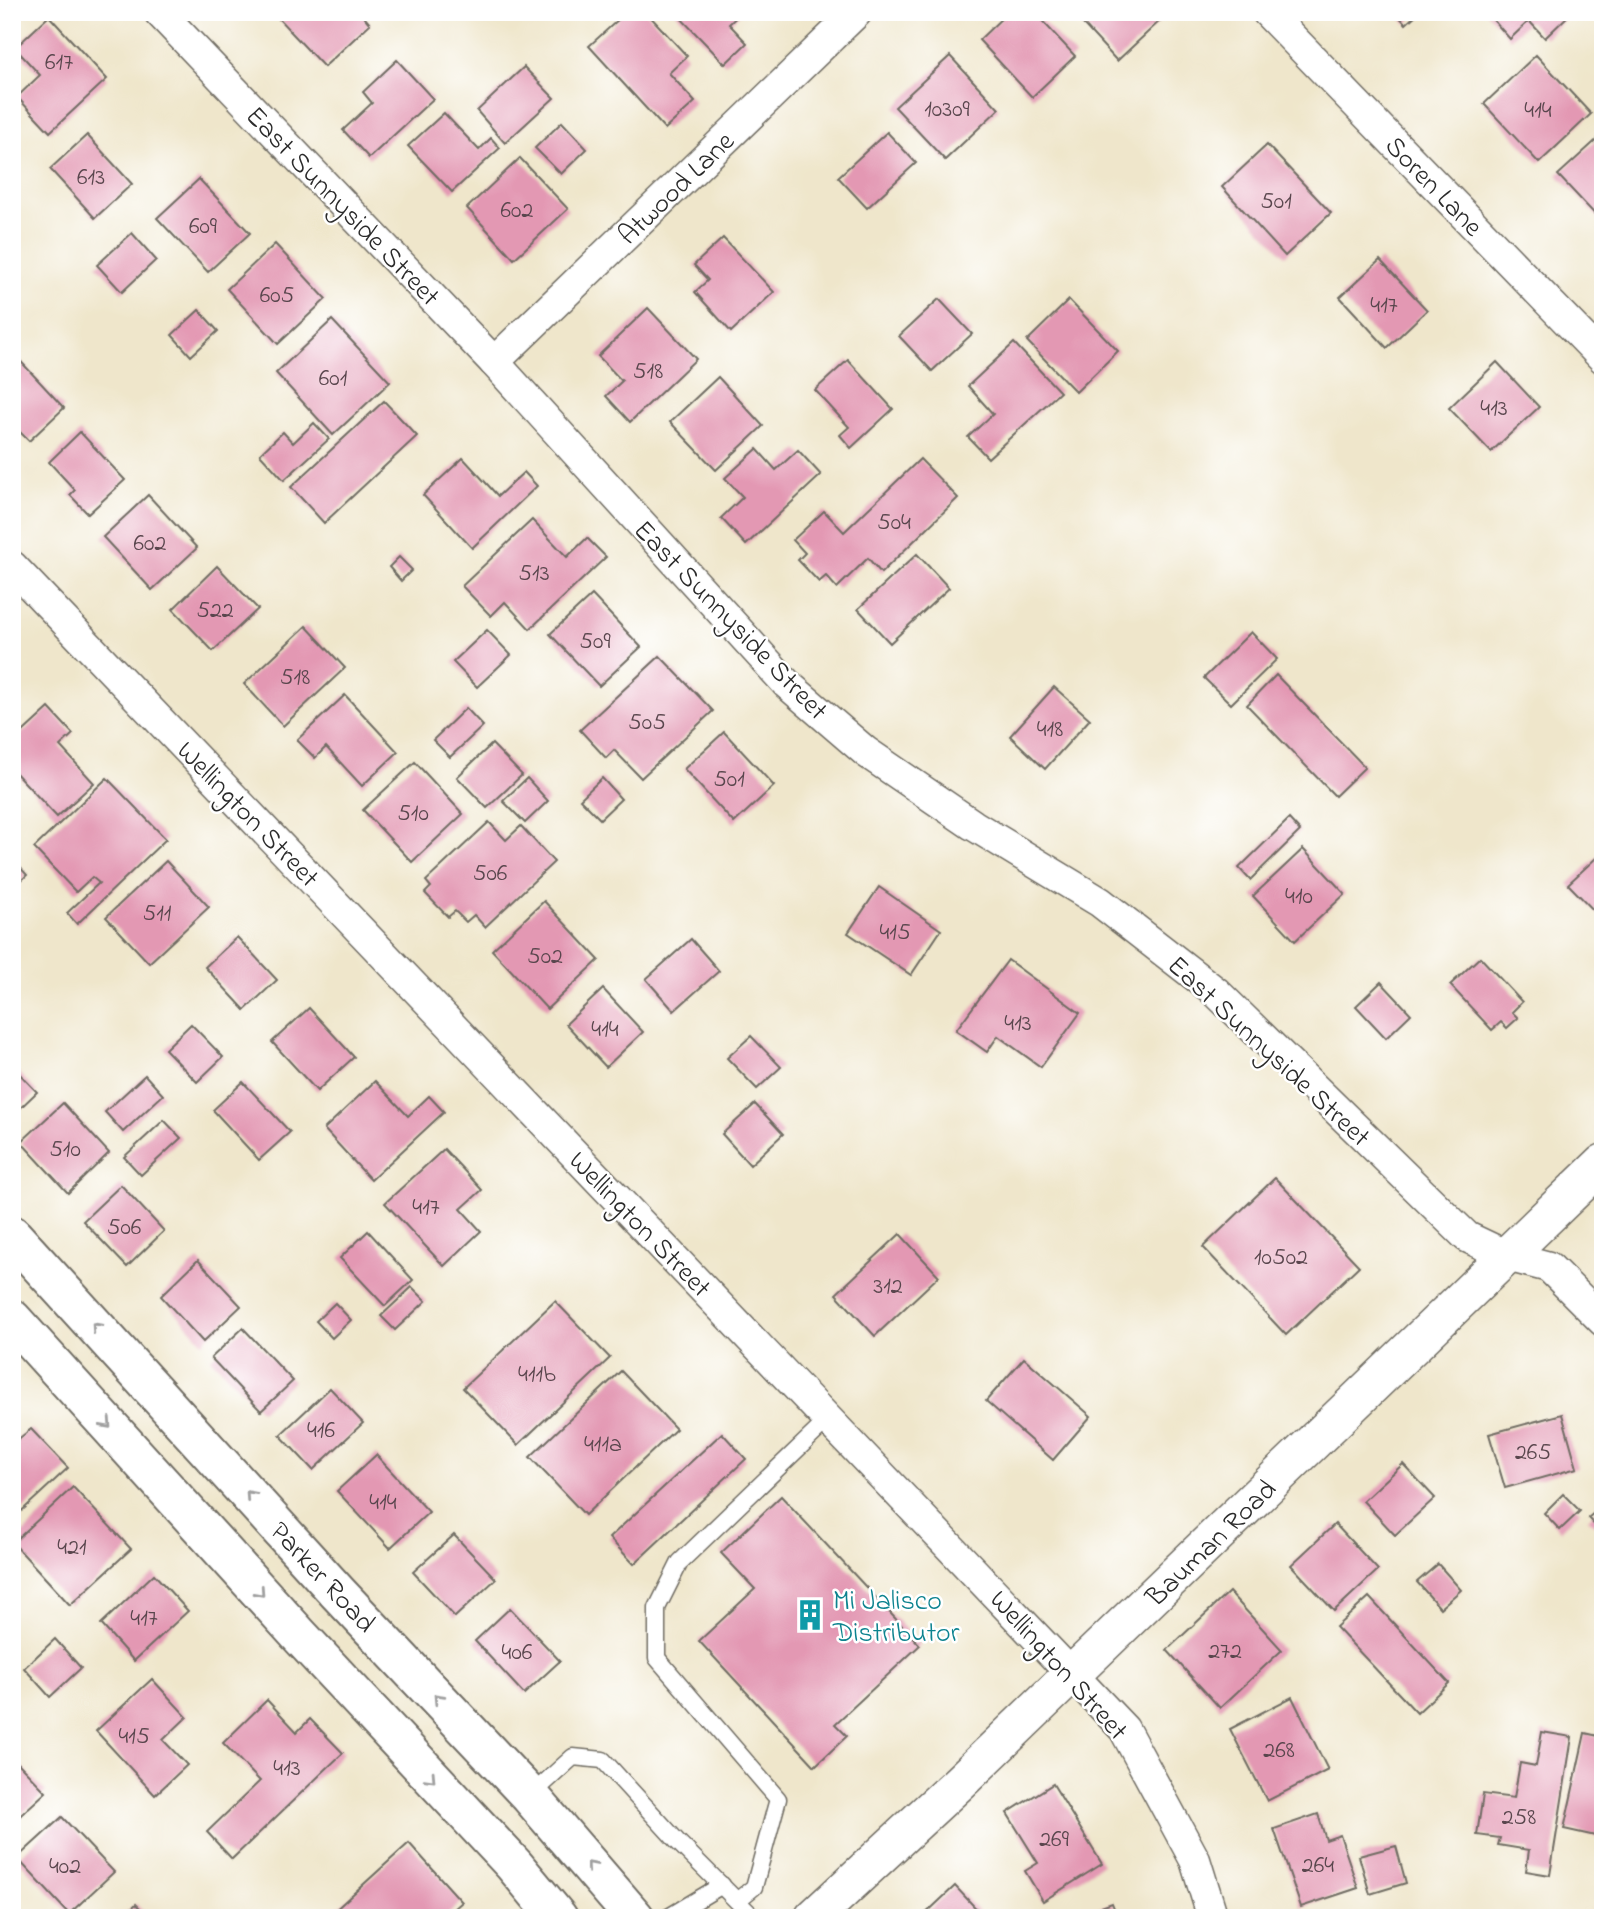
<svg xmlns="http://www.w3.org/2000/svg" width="1615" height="1930" viewBox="0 0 1615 1930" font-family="'Indie Flower',sans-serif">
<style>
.building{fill:#e398b3}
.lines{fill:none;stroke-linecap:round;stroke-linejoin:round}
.service-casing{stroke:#706c63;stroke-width:19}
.minor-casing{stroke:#706c63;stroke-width:33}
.tertiary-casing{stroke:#706c63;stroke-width:40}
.secondary-casing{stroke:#706c63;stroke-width:42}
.service{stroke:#fff;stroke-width:16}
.minor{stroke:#fff;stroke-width:30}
.tertiary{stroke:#fff;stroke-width:37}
.secondary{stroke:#fff;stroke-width:38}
.oneway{stroke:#a0a0a0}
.labels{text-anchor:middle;stroke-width:5;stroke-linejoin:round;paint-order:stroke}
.number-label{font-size:24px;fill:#59464d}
.street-label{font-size:28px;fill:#2b2b2b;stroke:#fff}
.culture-label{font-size:28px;fill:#0d838f;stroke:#fff;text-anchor:start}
</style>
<rect width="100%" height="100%" fill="#fff"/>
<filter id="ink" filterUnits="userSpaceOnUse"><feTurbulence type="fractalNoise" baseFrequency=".0143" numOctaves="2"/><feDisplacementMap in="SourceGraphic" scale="14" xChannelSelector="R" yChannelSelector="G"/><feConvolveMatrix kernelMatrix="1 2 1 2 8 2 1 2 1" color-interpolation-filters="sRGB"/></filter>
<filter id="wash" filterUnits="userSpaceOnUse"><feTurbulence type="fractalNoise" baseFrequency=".00686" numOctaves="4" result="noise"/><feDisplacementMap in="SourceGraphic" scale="28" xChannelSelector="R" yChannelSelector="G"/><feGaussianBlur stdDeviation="1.57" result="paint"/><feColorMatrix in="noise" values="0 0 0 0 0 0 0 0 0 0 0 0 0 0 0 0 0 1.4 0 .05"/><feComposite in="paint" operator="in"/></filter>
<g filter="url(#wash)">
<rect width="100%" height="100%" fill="#efe6cb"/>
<g id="blocks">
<g class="building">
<polygon points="280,12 360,12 370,24 324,67 276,16"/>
<polygon points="613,12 646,12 687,56 669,73 695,102 665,129 589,46 619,19"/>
<polygon points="675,12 742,12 729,24 747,43 725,64"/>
<polygon points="1008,12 1034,12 1075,56 1032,97 979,40"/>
<polygon points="1072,12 1156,12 1162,19 1117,61"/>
<polygon points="1395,12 1419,12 1406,24"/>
<polygon points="1486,12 1572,12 1545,38 1529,21 1510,39"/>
<polygon points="49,16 107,79 50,132 17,97 40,75 15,48"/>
<polygon points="1536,55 1591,114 1539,163 1484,104"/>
<polygon points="950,56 999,109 945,160 895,107"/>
<polygon points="397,60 433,99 369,158 343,130 372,103 363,92"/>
<polygon points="524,67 554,98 505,143 477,111"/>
<polygon points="444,113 479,150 491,138 500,148 452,192 408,146"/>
<polygon points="562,122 587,149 561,174 535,148"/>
<polygon points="887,132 916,163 867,208 838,177"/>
<polygon points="1603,134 1603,223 1558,175"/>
<polygon points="87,135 132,184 95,218 50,169"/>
<polygon points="1267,145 1331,213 1285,256 1222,187"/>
<polygon points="520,158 568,209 514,259 467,208"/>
<polygon points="199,179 250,233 208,272 157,218"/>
<polygon points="132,233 156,260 122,292 97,265"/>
<polygon points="723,238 774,292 731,332 695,292 708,280 694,265"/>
<polygon points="275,244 326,299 278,344 227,289"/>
<polygon points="1380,260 1427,310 1387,348 1340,297"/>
<polygon points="939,299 972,334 932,371 899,336"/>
<polygon points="1069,300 1118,351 1076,392 1027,341"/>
<polygon points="648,308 696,359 630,422 606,396 622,381 598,356"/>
<polygon points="199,310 218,331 191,356 172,335"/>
<polygon points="332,320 390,382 333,435 276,373"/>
<polygon points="1014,343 1060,392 988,458 968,437 993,414 968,386"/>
<polygon points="12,352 64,408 29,441 12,424"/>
<polygon points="848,360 893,409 851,448 840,435 849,427 815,390"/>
<polygon points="1497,362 1539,407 1491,452 1449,408"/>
<polygon points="718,377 763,426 716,470 670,422"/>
<polygon points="384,401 417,436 324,523 291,487"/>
<polygon points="314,423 329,439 284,480 260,454 283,432 293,443"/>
<polygon points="80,432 125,480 88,514 70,495 75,490 49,462"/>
<polygon points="757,449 776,470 798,450 821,475 746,545 721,518 743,497 725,478"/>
<polygon points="463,458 498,496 524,472 537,486 472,548 423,495"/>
<polygon points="920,459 958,498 881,573 868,558 837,588 826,576 819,582 798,560 805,553 793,540 824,511 844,532"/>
<polygon points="148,495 197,548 152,590 103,537"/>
<polygon points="532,520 567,557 587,538 606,557 530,629 505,602 491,616 462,586"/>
<polygon points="917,554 949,588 890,643 858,609"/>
<polygon points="399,557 412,570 401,581 389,567"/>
<polygon points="217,566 258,609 213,651 173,609"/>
<polygon points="592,595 641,647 599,686 550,634"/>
<polygon points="306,626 345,668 283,726 244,684"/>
<polygon points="487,630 511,655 477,687 453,662"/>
<polygon points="1251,632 1277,659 1231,704 1204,678"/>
<polygon points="660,656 713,711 641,778 614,750 606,758 580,730"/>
<polygon points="1276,675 1365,767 1335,796 1247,705"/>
<polygon points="1054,687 1090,719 1045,769 1010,736"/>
<polygon points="345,695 398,752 362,786 326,747 315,758 297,740"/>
<polygon points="49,708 73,734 60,746 94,783 57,817 12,769 12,742"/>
<polygon points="466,708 483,726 450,757 433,740"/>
<polygon points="724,732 774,786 734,823 684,769"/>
<polygon points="492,744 522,775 487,808 457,777"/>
<polygon points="415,762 463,814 412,862 363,810"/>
<polygon points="107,778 166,839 77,924 67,913 99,883 92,877 76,892 34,848"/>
<polygon points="527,778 548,801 525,823 503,801"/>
<polygon points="602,778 621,799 600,819 580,799"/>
<polygon points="1289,819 1300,831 1250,880 1239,868"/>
<polygon points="489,822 506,840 521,826 554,862 485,927 474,915 466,922 455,911 448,917 425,893 431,887 426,881"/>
<polygon points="1303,849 1345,894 1295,941 1253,896"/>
<polygon points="1597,857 1603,862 1603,920 1568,884"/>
<polygon points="166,861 209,907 149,963 106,917"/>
<polygon points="17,864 27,875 12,889 12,868"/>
<polygon points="879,887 941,930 911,975 848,933"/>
<polygon points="544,901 599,960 547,1009 492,950"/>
<polygon points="237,937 277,980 245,1010 205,967"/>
<polygon points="691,939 719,971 674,1011 646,979"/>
<polygon points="1480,957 1522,1002 1512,1012 1518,1018 1507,1028 1501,1022 1492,1030 1450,985"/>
<polygon points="1008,960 1080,1013 1041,1067 998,1036 987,1052 956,1030"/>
<polygon points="1381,982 1411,1014 1386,1038 1356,1006"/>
<polygon points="603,989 643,1032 606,1067 566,1024"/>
<polygon points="309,1008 354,1057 317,1091 272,1042"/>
<polygon points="191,1024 223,1057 197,1082 165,1049"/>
<polygon points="751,1036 781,1067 757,1089 727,1058"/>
<polygon points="12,1066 37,1092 12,1116"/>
<polygon points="145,1075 163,1095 123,1132 105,1112"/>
<polygon points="375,1081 408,1116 429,1096 444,1112 371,1180 324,1129"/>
<polygon points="243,1082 290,1132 259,1160 213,1110"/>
<polygon points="63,1103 109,1153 68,1193 21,1142"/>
<polygon points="755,1104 783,1134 750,1165 722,1134"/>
<polygon points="164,1120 181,1138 141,1175 124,1157"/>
<polygon points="444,1149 482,1190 461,1209 481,1231 444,1266 385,1203"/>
<polygon points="1275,1178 1359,1266 1286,1335 1203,1247"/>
<polygon points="121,1185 164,1231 127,1267 83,1221"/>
<polygon points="368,1231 413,1280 385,1306 340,1258"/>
<polygon points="900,1234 939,1276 875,1336 836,1294"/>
<polygon points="198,1260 241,1306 203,1342 161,1296"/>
<polygon points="412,1287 426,1301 395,1330 381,1316"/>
<polygon points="555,1301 610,1358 518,1445 463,1388"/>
<polygon points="335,1303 351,1320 332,1338 316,1321"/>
<polygon points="243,1328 293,1381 261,1411 211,1358"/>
<polygon points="1024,1358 1091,1416 1053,1460 986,1401"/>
<polygon points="621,1371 676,1429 585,1515 530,1457"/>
<polygon points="330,1388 363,1423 313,1470 280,1435"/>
<polygon points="1562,1414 1577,1468 1505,1488 1489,1434"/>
<polygon points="31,1429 68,1468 14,1518 12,1444"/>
<polygon points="722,1433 746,1459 634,1564 609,1538"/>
<polygon points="376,1455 429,1512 390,1548 337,1491"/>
<polygon points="1403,1464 1435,1498 1395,1535 1363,1501"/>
<polygon points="73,1487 131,1549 70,1605 13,1543"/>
<polygon points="1563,1494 1580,1511 1560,1530 1544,1513"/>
<polygon points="781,1496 920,1645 835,1724 847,1736 815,1766 699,1641 755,1589 721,1553"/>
<polygon points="1603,1505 1603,1534 1588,1518"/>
<polygon points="1335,1524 1378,1570 1334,1611 1291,1565"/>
<polygon points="454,1535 496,1579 455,1617 413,1572"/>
<polygon points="1438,1564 1461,1590 1440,1608 1417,1582"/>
<polygon points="154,1574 188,1611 134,1661 101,1624"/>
<polygon points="1229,1592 1282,1650 1220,1708 1167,1650"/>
<polygon points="1369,1597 1449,1683 1417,1713 1336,1627"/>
<polygon points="510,1608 560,1661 524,1694 475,1641"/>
<polygon points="55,1639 81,1668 50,1697 24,1668"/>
<polygon points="152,1679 187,1717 163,1740 187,1765 155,1795 96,1731"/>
<polygon points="1292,1697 1328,1770 1267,1801 1230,1729"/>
<polygon points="267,1700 297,1732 310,1719 343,1753 232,1859 207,1832 260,1781 223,1743"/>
<polygon points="1542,1732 1572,1737 1550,1875 1526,1871 1529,1850 1498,1845 1500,1838 1477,1835 1483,1794 1514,1798 1520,1763 1536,1766"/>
<polygon points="1585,1733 1603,1737 1603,1823 1600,1837 1564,1829"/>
<polygon points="18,1763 46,1792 12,1823 12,1768"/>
<polygon points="1053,1784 1102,1864 1043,1901 1025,1871 1038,1863 1007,1813"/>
<polygon points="1318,1814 1326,1840 1340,1835 1358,1888 1301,1907 1274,1829"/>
<polygon points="62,1817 114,1872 69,1914 17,1858"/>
<polygon points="409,1843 462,1902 444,1918 334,1918 331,1914"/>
<polygon points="1396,1846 1406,1883 1370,1894 1359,1856"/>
<polygon points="955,1886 985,1918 921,1918"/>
<polygon points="1112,1903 1118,1918 1074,1918 1074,1917"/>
<polygon points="136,1904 149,1918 121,1918"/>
</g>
</g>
</g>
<g filter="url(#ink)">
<use href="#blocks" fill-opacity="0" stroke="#706c63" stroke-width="2"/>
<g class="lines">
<defs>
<g id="service">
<polyline points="530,1796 573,1757 603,1760 677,1841 754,1918"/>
<polyline points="738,1900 754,1887 778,1799 657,1658 657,1608 680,1562 829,1419"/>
<polyline points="667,1918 722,1885"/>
</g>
<g id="minor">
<polyline points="159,12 494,362 787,684 866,752 973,825 1100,902 1216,992 1467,1237 1507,1256 1549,1267 1603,1321"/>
<polyline points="1267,12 1603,358"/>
<polyline points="494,362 857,12"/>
<polyline points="12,566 1124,1729 1195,1860 1213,1918"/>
</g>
<polyline id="tertiary" points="813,1918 960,1782 1603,1163"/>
<g id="secondary">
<polyline points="12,1235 338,1593 530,1796 635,1918"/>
<polyline points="12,1319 298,1634 514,1865 558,1918"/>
</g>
</defs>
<use href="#service" class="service-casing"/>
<use href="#minor" class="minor-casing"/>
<use href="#tertiary" class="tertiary-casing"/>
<use href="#secondary" class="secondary-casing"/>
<use href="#service" class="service"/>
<use href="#minor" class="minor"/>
<use href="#tertiary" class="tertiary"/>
<use href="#secondary" class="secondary"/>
</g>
<defs><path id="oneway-chevron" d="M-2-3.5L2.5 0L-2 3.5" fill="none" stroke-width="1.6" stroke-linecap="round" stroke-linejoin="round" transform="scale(1.75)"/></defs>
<g class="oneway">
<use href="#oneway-chevron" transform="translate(96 1327) rotate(-132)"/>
<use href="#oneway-chevron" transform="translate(107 1424) rotate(48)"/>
<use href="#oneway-chevron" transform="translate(250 1495) rotate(-132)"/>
<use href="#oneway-chevron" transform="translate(260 1592) rotate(48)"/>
<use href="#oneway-chevron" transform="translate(438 1698) rotate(-133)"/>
<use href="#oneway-chevron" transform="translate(431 1778) rotate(47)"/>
<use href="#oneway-chevron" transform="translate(591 1866) rotate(-131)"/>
</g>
</g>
<defs>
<symbol id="building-bare" viewBox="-9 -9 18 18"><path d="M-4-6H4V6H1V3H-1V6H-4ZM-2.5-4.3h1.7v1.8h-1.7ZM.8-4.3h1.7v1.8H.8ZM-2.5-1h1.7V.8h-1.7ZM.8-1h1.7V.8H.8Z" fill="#0f9aa8" stroke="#fff" stroke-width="2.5" paint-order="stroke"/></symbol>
</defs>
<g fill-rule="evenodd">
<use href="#building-bare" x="788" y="1593" width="44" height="44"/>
</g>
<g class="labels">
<g class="number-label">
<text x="59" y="69">617</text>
<text x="947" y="116">10309</text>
<text x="1538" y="117">414</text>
<text x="91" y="184">613</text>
<text x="1276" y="208">501</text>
<text x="517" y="217">602</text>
<text x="203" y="233">609</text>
<text x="277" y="302">605</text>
<text x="1384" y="312">417</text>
<text x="648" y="378">518</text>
<text x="333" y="385">601</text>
<text x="1494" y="415">413</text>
<text x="894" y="529">504</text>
<text x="150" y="550">602</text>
<text x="534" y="580">513</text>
<text x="215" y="617">522</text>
<text x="595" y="648">509</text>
<text x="295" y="684">518</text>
<text x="647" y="729">505</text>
<text x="1050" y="736">418</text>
<text x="729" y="786">501</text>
<text x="413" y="820">510</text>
<text x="490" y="880">506</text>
<text x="1299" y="903">410</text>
<text x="157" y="920">511</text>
<text x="895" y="939">415</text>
<text x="545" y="963">502</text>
<text x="1018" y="1030">413</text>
<text x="605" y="1036">414</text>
<text x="65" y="1156">510</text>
<text x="426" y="1214">417</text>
<text x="124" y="1234">506</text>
<text x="1281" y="1264">10502</text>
<text x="888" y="1293">312</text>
<text x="537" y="1381">411b</text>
<text x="321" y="1437">416</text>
<text x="603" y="1451">411a</text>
<text x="1533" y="1459">265</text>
<text x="383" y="1509">414</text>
<text x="72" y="1554">421</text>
<text x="144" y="1625">417</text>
<text x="1225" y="1658">272</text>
<text x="517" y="1659">406</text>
<text x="134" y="1743">415</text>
<text x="1279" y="1757">268</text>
<text x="287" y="1775">413</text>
<text x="1519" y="1824">258</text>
<text x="1054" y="1846">269</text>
<text x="1318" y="1872">264</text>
<text x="65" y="1873">402</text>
</g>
<g class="street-label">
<text transform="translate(1435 185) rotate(46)" y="10">Soren Lane</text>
<text transform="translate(675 187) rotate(-44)" y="10">Atwood Lane</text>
<text transform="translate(344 205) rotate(46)" y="10">East Sunnyside Street</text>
<text transform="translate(732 619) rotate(46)" y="10">East Sunnyside Street</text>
<text transform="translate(249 813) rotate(46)" y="10">Wellington Street</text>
<text transform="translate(1270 1050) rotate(43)" y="10">East Sunnyside Street</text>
<text transform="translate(641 1223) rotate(46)" y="10">Wellington Street</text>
<text transform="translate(1210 1542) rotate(-44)" y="10">Bauman Road</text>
<text transform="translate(324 1576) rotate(47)" y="10">Parker Road</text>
<text transform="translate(1060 1664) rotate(48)" y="10">Wellington Street</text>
</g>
<g class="culture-label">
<text x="833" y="1609">Mi Jalisco<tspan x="833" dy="32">Distributor</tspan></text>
</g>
</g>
<rect width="1615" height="1930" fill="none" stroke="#fff" stroke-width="42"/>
</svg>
